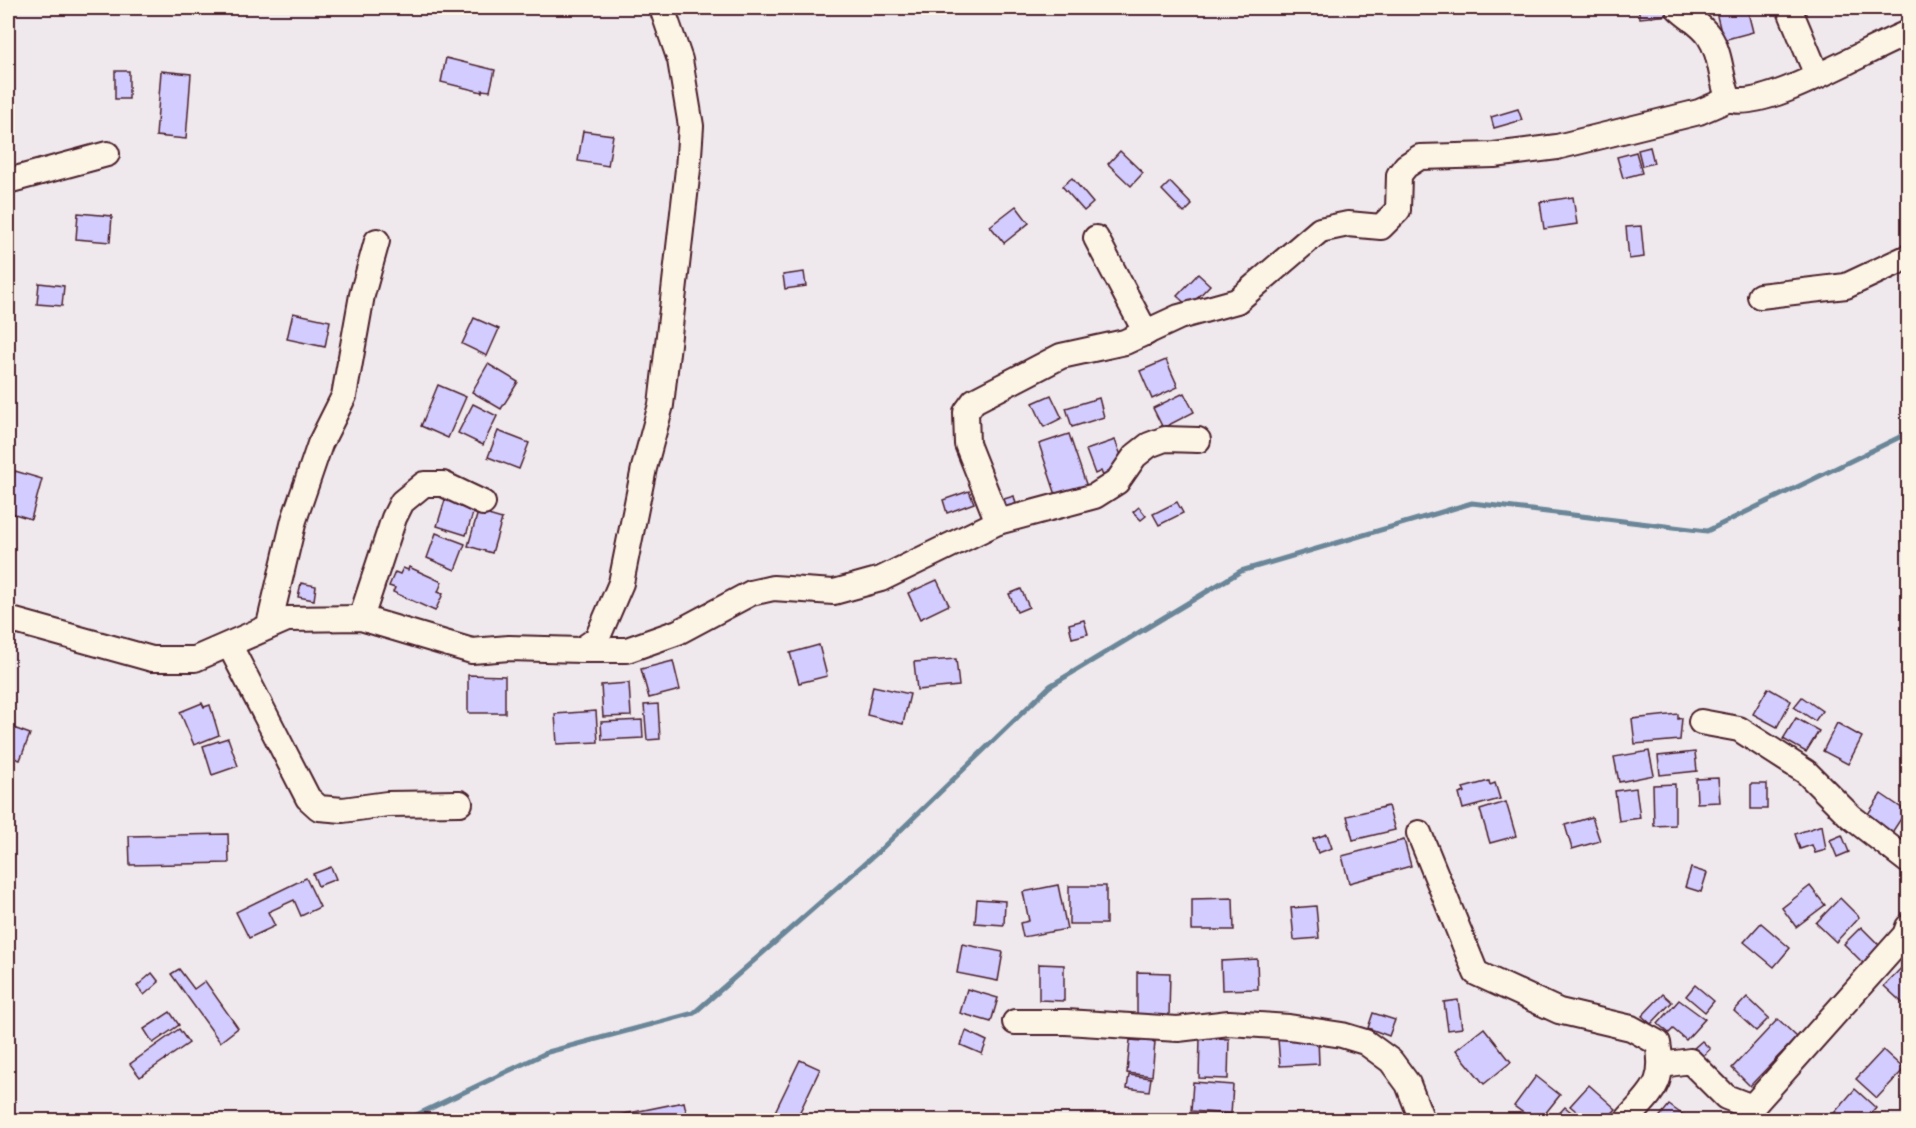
<svg xmlns="http://www.w3.org/2000/svg" width="1916" height="1128" viewBox="0 0 1916 1128" font-family="Delius,sans-serif">
<style>
.lines{fill:none;stroke-linecap:round;stroke-linejoin:round}
.stream{stroke:#6a8698;stroke-width:5}
.building{fill:#d2ccff;stroke:#4a1f2b;stroke-width:1.5}
.minor-casing{stroke:#4a1f2b;stroke-width:28}
.minor{stroke:#fcf5e5;stroke-width:24}
</style>
<rect width="100%" height="100%" fill="#efe9ed"/>
<filter id="ink" filterUnits="userSpaceOnUse"><feTurbulence type="fractalNoise" baseFrequency=".0167" numOctaves="2"/><feDisplacementMap in="SourceGraphic" scale="12" xChannelSelector="R" yChannelSelector="G"/><feConvolveMatrix kernelMatrix="1 2 1 2 8 2 1 2 1" color-interpolation-filters="sRGB"/></filter>
<g filter="url(#ink)">
<g class="lines">
<polyline class="stream" points="406,1120 548,1052 694,1013 879,851 1050,686 1241,571 1472,503 1707,531 1908,433"/>
</g>
<g class="building">
<polygon points="1638,8 1669,8 1670,15 1640,18"/>
<polygon points="1735,8 1747,8 1753,32 1723,40 1716,12"/>
<polygon points="446,58 495,70 490,91 482,90 482,92 441,82"/>
<rect x="115" y="71" width="14" height="28"/>
<polygon points="161,71 191,74 186,139 156,136"/>
<polygon points="8,107 9,107 10,166 8,166"/>
<polygon points="1518,109 1522,120 1494,128 1491,117"/>
<polygon points="583,131 613,135 608,166 578,161"/>
<polygon points="1650,147 1654,163 1642,166 1638,150"/>
<polygon points="1120,151 1143,173 1131,186 1108,164"/>
<polygon points="1636,152 1642,173 1623,178 1617,157"/>
<polygon points="1072,178 1093,203 1084,211 1062,186"/>
<polygon points="1170,182 1192,205 1184,213 1162,190"/>
<polygon points="1573,197 1577,224 1544,229 1540,202"/>
<polygon points="1016,206 1029,223 1004,243 990,226"/>
<polygon points="78,213 112,216 110,242 76,239"/>
<polygon points="1641,226 1644,257 1629,259 1626,227"/>
<polygon points="804,272 806,286 785,289 783,275"/>
<polygon points="1198,274 1210,285 1189,307 1177,296"/>
<polygon points="39,283 64,286 62,306 37,304"/>
<polygon points="293,313 330,321 325,347 287,339"/>
<polygon points="474,318 499,329 487,356 462,344"/>
<polygon points="1166,360 1178,387 1152,399 1140,371"/>
<polygon points="488,364 518,382 501,409 472,392"/>
<polygon points="438,385 466,397 448,438 421,426"/>
<polygon points="1184,393 1194,412 1163,428 1153,408"/>
<polygon points="1051,395 1062,418 1044,427 1033,403"/>
<polygon points="1099,398 1104,417 1072,427 1066,408"/>
<polygon points="473,404 497,416 483,445 458,433"/>
<polygon points="498,431 529,443 519,469 488,457"/>
<polygon points="1069,434 1087,487 1057,498 1039,444"/>
<polygon points="1115,440 1124,463 1111,468 1113,472 1103,476 1101,471 1095,474 1086,450"/>
<polygon points="15,471 42,479 31,519 8,512 8,498"/>
<polygon points="969,491 974,503 947,513 943,500"/>
<polygon points="1014,496 1017,508 1008,510 1004,499"/>
<polygon points="445,500 474,510 466,535 437,526"/>
<polygon points="1177,502 1183,513 1159,525 1153,514"/>
<polygon points="1139,507 1146,516 1141,520 1133,512"/>
<polygon points="478,512 502,519 492,553 468,546"/>
<polygon points="436,533 465,544 455,570 427,558"/>
<polygon points="409,567 442,582 438,592 443,594 435,611 393,592 395,588 389,586 395,572 400,574 403,568 408,570"/>
<polygon points="937,580 949,605 920,619 908,593"/>
<polygon points="301,583 316,586 314,600 298,597"/>
<polygon points="1021,589 1029,607 1017,612 1009,594"/>
<polygon points="1084,620 1088,634 1072,638 1069,624"/>
<polygon points="819,645 827,676 799,683 790,653"/>
<polygon points="956,659 959,686 917,690 914,662"/>
<polygon points="673,661 680,690 649,698 641,669"/>
<polygon points="468,675 505,676 505,713 468,713"/>
<polygon points="629,683 631,716 603,717 601,685"/>
<polygon points="873,686 910,694 903,724 867,715"/>
<polygon points="1768,688 1791,701 1777,727 1753,714"/>
<polygon points="1802,697 1822,711 1815,721 1794,707"/>
<polygon points="202,703 204,707 210,705 219,735 194,745 180,712"/>
<polygon points="658,704 660,739 647,740 644,705"/>
<polygon points="596,711 598,742 557,744 555,714"/>
<polygon points="1678,714 1678,719 1682,718 1680,740 1635,744 1632,719"/>
<polygon points="1796,718 1819,731 1806,752 1783,739"/>
<polygon points="642,720 643,738 602,740 601,722"/>
<polygon points="1837,723 1862,737 1848,764 1823,751"/>
<polygon points="8,726 30,734 20,760 8,756"/>
<polygon points="228,738 238,766 212,775 203,746"/>
<polygon points="1649,751 1654,775 1619,782 1614,757"/>
<polygon points="1695,752 1697,771 1660,775 1658,756"/>
<polygon points="1718,778 1720,802 1697,803 1696,779"/>
<polygon points="1489,781 1490,785 1495,783 1500,799 1463,809 1459,794 1465,792 1463,788"/>
<polygon points="1675,784 1675,825 1654,826 1653,785"/>
<rect x="1751" y="784" width="16" height="25"/>
<polygon points="1636,788 1640,818 1619,821 1615,791"/>
<polygon points="1881,794 1906,811 1891,834 1866,817"/>
<polygon points="1506,802 1516,836 1490,843 1480,810"/>
<polygon points="1388,806 1395,830 1353,840 1347,816"/>
<polygon points="1592,817 1600,841 1572,849 1565,825"/>
<polygon points="1822,825 1826,850 1815,853 1812,845 1800,849 1795,834"/>
<polygon points="228,834 229,863 130,865 129,836"/>
<polygon points="1327,834 1332,848 1318,853 1313,839"/>
<polygon points="1842,835 1849,852 1837,857 1830,840"/>
<polygon points="1404,840 1411,866 1349,883 1342,856"/>
<polygon points="331,867 336,879 318,886 313,874"/>
<polygon points="1691,868 1707,873 1701,892 1685,887"/>
<polygon points="306,878 320,907 301,916 294,900 268,912 275,926 249,938 236,912"/>
<polygon points="1058,885 1067,929 1023,937 1020,923 1029,921 1023,892"/>
<rect x="1069" y="886" width="37" height="38"/>
<polygon points="1810,886 1825,905 1796,927 1782,908"/>
<polygon points="1233,898 1234,930 1192,930 1192,899"/>
<polygon points="1840,898 1859,917 1836,942 1816,923"/>
<polygon points="977,899 1005,901 1004,925 975,923"/>
<polygon points="1316,906 1319,938 1294,940 1291,908"/>
<polygon points="1761,923 1790,948 1774,967 1744,942"/>
<polygon points="1861,927 1884,950 1867,967 1844,944"/>
<polygon points="962,944 1003,952 998,981 957,973"/>
<polygon points="1257,959 1258,989 1222,990 1221,961"/>
<polygon points="1039,964 1064,965 1064,1001 1039,1000"/>
<polygon points="1905,964 1908,967 1908,1008 1884,986"/>
<polygon points="179,969 194,989 205,981 238,1028 220,1042 171,974"/>
<polygon points="1137,972 1170,973 1169,1017 1137,1016"/>
<polygon points="152,973 159,982 144,995 137,986"/>
<polygon points="1695,985 1714,1001 1705,1012 1686,996"/>
<polygon points="967,989 998,998 991,1022 960,1013"/>
<polygon points="1663,994 1672,1002 1651,1024 1642,1016"/>
<polygon points="1747,997 1769,1018 1756,1031 1734,1011"/>
<polygon points="1458,1000 1462,1028 1448,1030 1444,1002"/>
<polygon points="1679,1000 1705,1019 1686,1040 1673,1029 1669,1033 1658,1024"/>
<polygon points="170,1012 179,1025 153,1043 144,1029"/>
<polygon points="1373,1013 1395,1020 1389,1036 1368,1028"/>
<polygon points="1778,1019 1797,1037 1750,1086 1732,1068"/>
<polygon points="1484,1028 1511,1062 1484,1084 1456,1050"/>
<polygon points="179,1029 189,1043 140,1077 130,1064"/>
<polygon points="966,1031 987,1041 982,1054 961,1045"/>
<polygon points="1200,1038 1229,1039 1228,1079 1199,1078"/>
<polygon points="1318,1038 1319,1064 1280,1066 1278,1039"/>
<polygon points="1130,1040 1155,1042 1152,1076 1127,1073"/>
<polygon points="1702,1041 1710,1049 1703,1056 1694,1048"/>
<polygon points="1883,1050 1904,1069 1877,1098 1856,1079"/>
<polygon points="800,1060 820,1069 796,1120 771,1120"/>
<polygon points="1129,1075 1151,1078 1149,1091 1127,1088"/>
<polygon points="1536,1076 1560,1095 1540,1120 1533,1120 1514,1106"/>
<polygon points="1193,1082 1233,1085 1231,1114 1191,1111"/>
<polygon points="1589,1085 1616,1109 1606,1120 1587,1120 1570,1106"/>
<polygon points="1855,1089 1876,1108 1866,1120 1828,1120"/>
<polygon points="684,1102 688,1120 595,1120"/>
<polygon points="1669,1105 1690,1120 1657,1120"/>
<polygon points="1565,1107 1581,1120 1553,1120"/>
</g>
<g class="lines">
<defs>
<g id="minor">
<path d="M 1678,8 C 1688,18 1701,24 1709,36 C 1722,55 1720,79 1729,99 C 1763,113 1870,47 1908,33"/>
<polyline points="1789,8 1817,75"/>
<polyline points="8,181 107,154"/>
<polyline points="1096,238 1146,333"/>
<polyline points="1760,296 1846,286 1908,257"/>
<polyline points="998,522 967,444 966,412 974,401 1061,356 1125,342 1179,317 1237,301 1320,230 1348,224 1381,227 1398,210 1399,175 1406,166 1420,157 1494,155 1557,147 1699,112 1729,99"/>
<polyline points="361,618 394,518 402,502 424,484 443,484 483,503"/>
<polyline points="8,619 152,659 195,659 287,619 361,618 472,651 509,648 581,650 597,639 621,583 644,468 661,405 688,169 691,126 680,60 662,8"/>
<polyline points="269,625 294,520 320,444 344,396 362,295 377,241"/>
<polyline points="230,646 308,798 319,808 343,810 387,804 460,803"/>
<polyline points="581,650 627,650 678,632 751,593 773,588 834,592 881,579 998,522 1095,496 1117,482 1135,456 1149,445 1165,439 1198,440"/>
<polyline points="1701,722 1739,729 1806,772 1850,816 1908,861"/>
<path d="M 1419,833 L 1476,973 L 1559,1011 L 1631,1028 L 1658,1043 C 1666,1084 1652,1091 1627,1120"/>
<polyline points="1015,1022 1066,1022 1178,1029 1229,1023 1289,1027 1342,1035 1365,1042 1391,1061 1408,1084 1422,1120"/>
<polyline points="1662,1065 1690,1061 1726,1097 1752,1107 1905,935 1908,927"/>
</g>
</defs>
<use href="#minor" class="minor-casing"/>
<use href="#minor" class="minor"/>
</g>
</g>
<rect width="1916" height="1128" fill="none" stroke="#fcf5e5" stroke-width="30"/>
<rect x="15" y="15" width="1886" height="1098" fill="none" stroke="#4a1f2b" stroke-width="2" filter="url(#ink)"/>
</svg>
